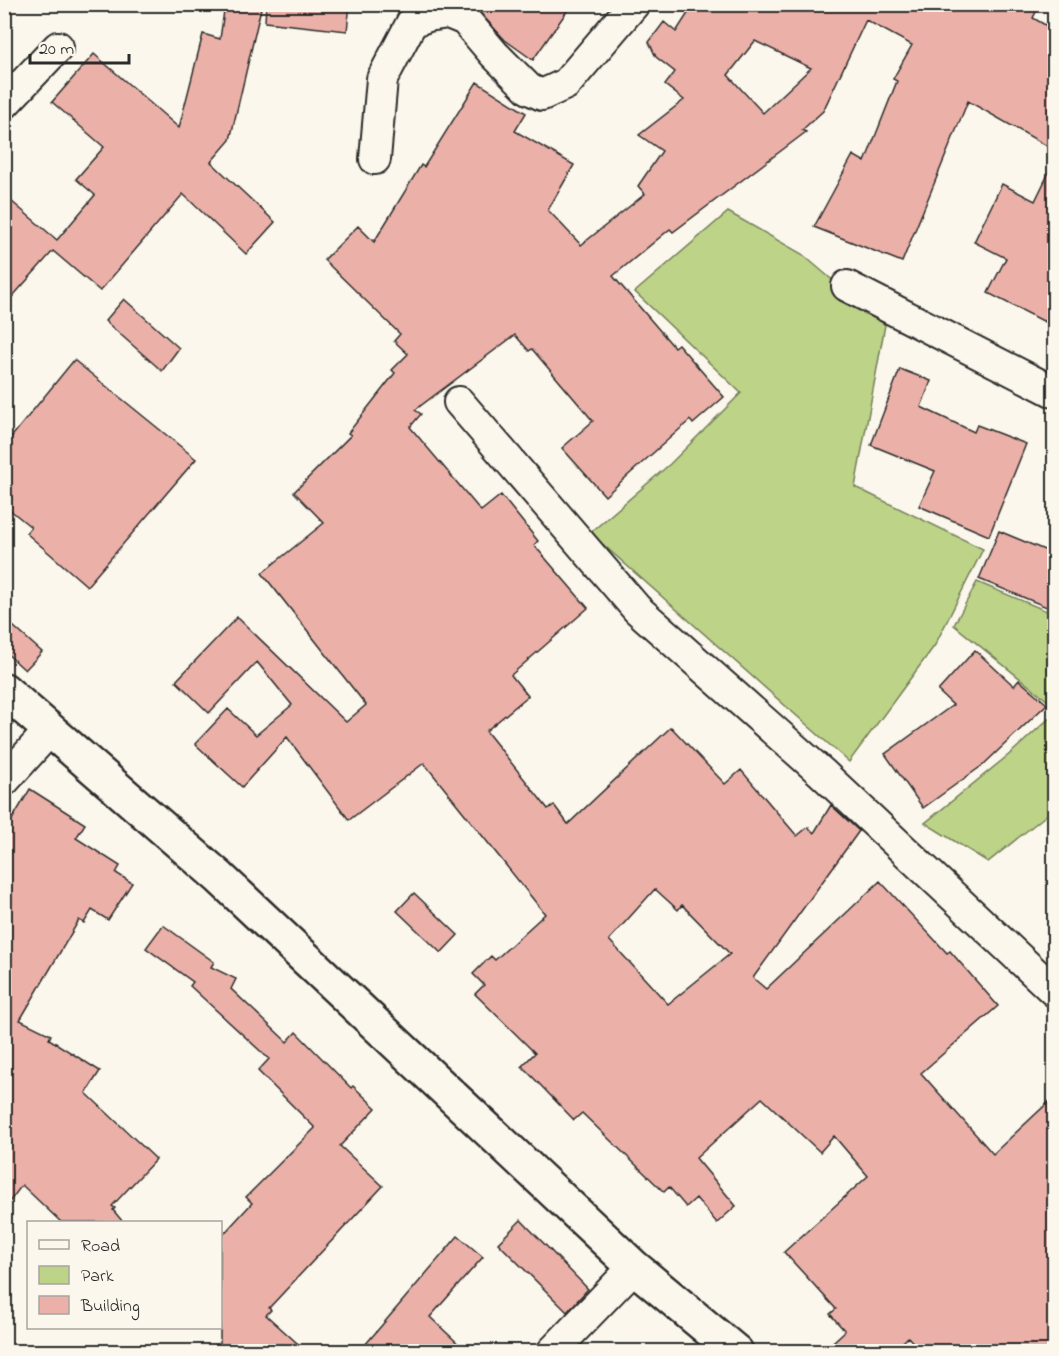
<svg xmlns="http://www.w3.org/2000/svg" width="1059" height="1356" viewBox="0 0 1059 1356" font-family="'Indie Flower',sans-serif">
<style>
.green{fill:#bdd388;stroke:#747f5a;stroke-width:1.5}
.building{fill:#ebb1a8;stroke:#2b2b2b;stroke-width:1.5;fill-rule:evenodd}
.lines{fill:none;stroke-linecap:round;stroke-linejoin:round}
.street-casing{stroke:#2b2b2b;stroke-width:34}
.secondary-casing{stroke:#2b2b2b;stroke-width:38}
.street{stroke:#fbf7ec;stroke-width:30}
.secondary{stroke:#fbf7ec;stroke-width:33}
</style>
<rect width="100%" height="100%" fill="#fbf7ec"/>
<filter id="ink" filterUnits="userSpaceOnUse"><feTurbulence type="fractalNoise" baseFrequency=".0167" numOctaves="2"/><feDisplacementMap in="SourceGraphic" scale="12" xChannelSelector="R" yChannelSelector="G"/><feConvolveMatrix kernelMatrix="1 2 1 2 8 2 1 2 1" color-interpolation-filters="sRGB"/></filter>
<g filter="url(#ink)">
<g class="green">
<polygon points="728,212 802,254 885,325 855,487 983,549 935,645 849,762 590,533 670,464 741,393 635,292"/>
<polygon points="977,582 1054,614 1054,706 954,625"/>
<polygon points="1054,714 1054,809 988,862 925,823 1011,753"/>
</g>
<g class="building">
<polygon points="225,4 262,4 230,140 211,162 275,222 246,254 183,194 100,291 53,251 4,306 4,195 57,240 95,195 76,179 104,147 52,102 94,54 179,128 203,34 220,39"/>
<polygon points="266,4 350,4 347,31 265,22"/>
<polygon points="472,4 572,4 533,60 505,40"/>
<path d="M 694,4 L 1040,4 L 1033,18 L 1054,30 L 1054,150 L 968,101 L 902,262 L 814,227 L 853,155 L 865,162 L 897,81 L 893,79 L 912,45 L 866,20 L 823,111 L 802,130 L 806,132 L 673,232 L 670,229 L 613,276 L 674,347 L 678,344 L 724,397 L 693,424 L 690,420 L 605,496 L 562,448 L 593,421 L 532,349 L 529,351 L 515,335 L 415,410 L 421,414 L 410,427 L 481,511 L 501,495 L 538,541 L 534,545 L 588,608 L 511,675 L 528,696 L 486,731 L 548,809 L 554,805 L 568,824 L 671,727 L 725,784 L 741,770 L 797,836 L 808,827 L 814,833 L 831,805 L 859,831 L 753,978 L 766,989 L 880,881 L 947,953 L 950,951 L 998,1006 L 921,1073 L 993,1154 L 1054,1097 L 1054,1352 L 922,1352 L 908,1337 L 893,1352 L 822,1352 L 845,1331 L 830,1314 L 836,1309 L 784,1252 L 868,1176 L 834,1136 L 820,1152 L 762,1098 L 696,1158 L 736,1206 L 717,1223 L 696,1198 L 686,1207 L 669,1187 L 664,1192 L 582,1113 L 574,1120 L 522,1066 L 535,1053 L 475,994 L 484,985 L 473,974 L 491,956 L 495,960 L 545,914 L 424,763 L 349,820 L 287,737 L 242,787 L 195,744 L 228,709 L 256,735 L 292,705 L 257,662 L 209,713 L 176,681 L 237,617 L 346,722 L 366,705 L 262,573 L 324,523 L 294,492 L 351,435 L 348,433 L 395,373 L 392,370 L 408,354 L 394,341 L 400,334 L 324,260 L 358,226 L 374,242 L 421,165 L 424,167 L 477,82 L 526,113 L 515,131 L 574,165 L 548,210 L 581,245 L 645,194 L 638,186 L 662,151 L 639,135 L 684,100 L 665,85 L 675,72 L 656,57 L 649,42 L 664,22 L 676,32 ZM 755,41 L 811,68 L 763,113 L 728,75 ZM 655,889 L 678,910 L 682,905 L 730,954 L 668,1004 L 609,940 Z"/>
<polygon points="1054,162 1054,304 1045,322 988,293 1006,258 974,242 1002,184 1035,201"/>
<polygon points="124,299 179,348 162,371 105,321"/>
<polygon points="74,360 196,459 87,586 26,533 31,527 4,505 4,446"/>
<polygon points="900,369 931,381 921,407 974,432 977,425 1026,444 989,536 919,506 935,471 871,445"/>
<polygon points="999,531 1054,554 1054,610 979,579"/>
<polygon points="4,618 42,652 25,670 4,651"/>
<polygon points="975,650 1014,686 1019,680 1047,704 983,765 923,808 885,754 953,705 938,691"/>
<polygon points="30,789 85,824 76,838 120,866 116,873 132,883 108,920 92,910 84,923 79,920 20,1020 51,1035 49,1039 100,1071 86,1093 156,1159 112,1206 115,1208 113,1210 123,1222 61,1222 22,1185 4,1209 4,833"/>
<polygon points="414,893 458,935 441,953 397,911"/>
<polygon points="163,925 214,962 211,967 236,979 231,989 287,1042 296,1032 351,1088 353,1086 376,1108 340,1146 383,1186 269,1308 271,1310 266,1315 307,1352 220,1352 220,1238 252,1203 246,1197 315,1128 258,1071 269,1059 190,986 193,982 146,948"/>
<polygon points="521,1220 588,1289 567,1312 498,1243"/>
<polygon points="458,1236 483,1257 430,1317 467,1352 359,1352"/>
</g>
<g class="lines">
<defs>
<g id="street">
<polyline points="4,104 58,47"/>
<polyline points="375,159 382,79 412,22 428,16 448,13 465,20 494,54 529,89 542,95 566,84 634,4"/>
<polyline points="847,286 1054,392"/>
<polyline points="459,402 637,609 822,773 1054,991"/>
<polyline points="4,781 49,731"/>
<polyline points="552,1352 634,1267"/>
</g>
<polyline id="secondary" points="4,690 219,877 634,1267 736,1352"/>
</defs>
<use href="#street" class="street-casing"/>
<use href="#secondary" class="secondary-casing"/>
<use href="#street" class="street"/>
<use href="#secondary" class="secondary"/>
</g>
</g>
<rect width="1059" height="1356" fill="none" stroke="#fbf7ec" stroke-width="24"/>
<rect x="12" y="12" width="1035" height="1332" fill="none" stroke="#2b2b2b" stroke-width="2" filter="url(#ink)"/>
<rect x="27" y="1221" width="195" height="108" fill="#fbf7ec" stroke="#a8a59f" stroke-width="1.5"/>
<rect x="39" y="1240" width="30" height="9" fill="#fbf7ec" stroke="#a8a59f" stroke-width="1.5"/>
<text x="81" y="1251" font-size="18" fill="#2b2b2b">Road</text>
<rect x="39" y="1266" width="30" height="18" fill="#bdd388" stroke="#a8a59f" stroke-width="1.5"/>
<text x="81" y="1281" font-size="18" fill="#2b2b2b">Park</text>
<rect x="39" y="1296" width="30" height="18" fill="#ebb1a8" stroke="#a8a59f" stroke-width="1.5"/>
<text x="81" y="1311" font-size="18" fill="#2b2b2b">Building</text>
<path d="M30 54v9h99v-9" fill="none" stroke="#2b2b2b" stroke-width="3"/>
<text x="39" y="54" font-size="18" fill="#2b2b2b" stroke="#fbf7ec" stroke-width="4.5" paint-order="stroke">20 m</text>
</svg>
